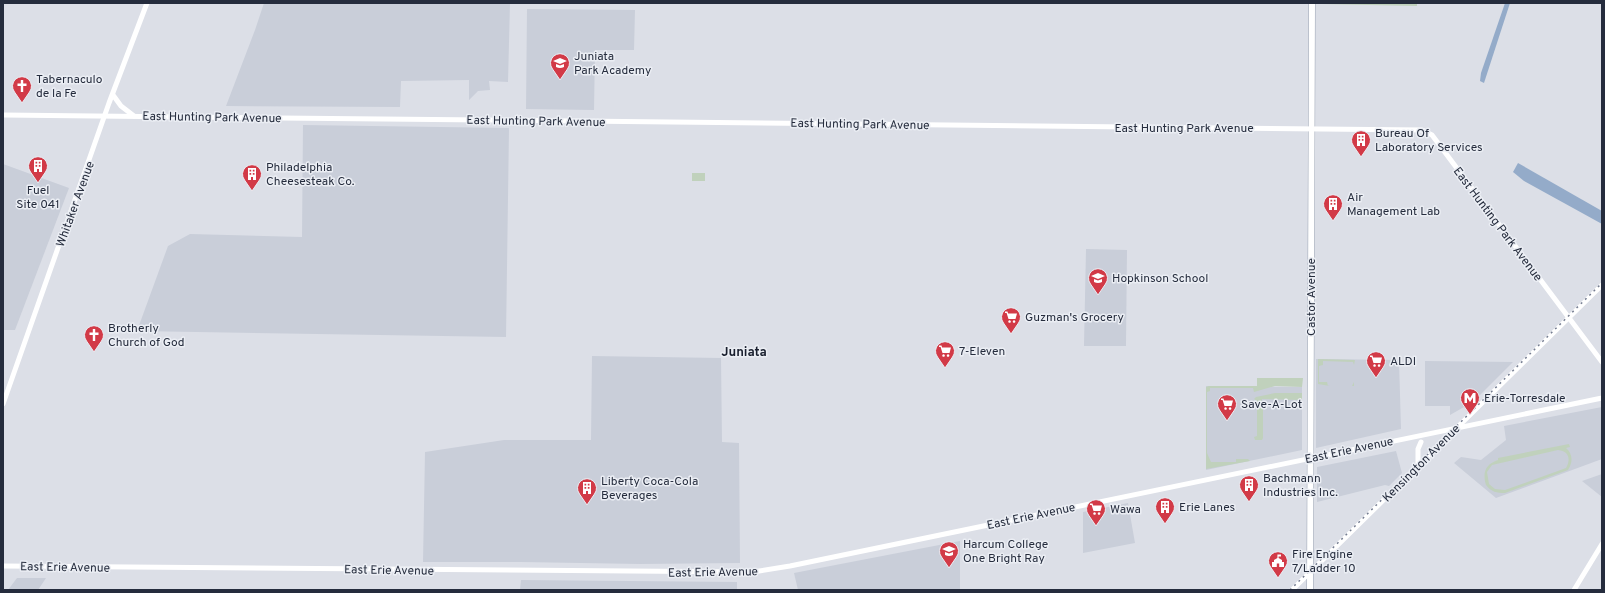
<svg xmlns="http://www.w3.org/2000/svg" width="1605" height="593" viewBox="0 0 1605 593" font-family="Overpass,sans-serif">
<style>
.built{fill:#c9ced9}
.green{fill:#c0d1bc;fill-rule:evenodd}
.water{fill:#94abc9}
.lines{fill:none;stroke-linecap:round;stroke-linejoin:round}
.primary-casing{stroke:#9aa3b3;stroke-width:7}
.secondary{stroke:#fff;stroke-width:5}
.primary{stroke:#fff;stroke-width:6}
.rail{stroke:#757d91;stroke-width:1.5;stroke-dasharray:2 4;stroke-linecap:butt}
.labels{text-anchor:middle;stroke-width:3;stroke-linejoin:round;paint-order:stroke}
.poi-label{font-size:12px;fill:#252c3d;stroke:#ebeef4;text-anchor:start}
.street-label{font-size:12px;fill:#252c3d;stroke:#ebeef4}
.neighbourhood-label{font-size:13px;font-weight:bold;fill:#181e2d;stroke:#ebeef4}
</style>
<rect width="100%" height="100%" fill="#dcdfe7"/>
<g class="built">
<polygon points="264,3 510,3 508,82 489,81 490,90 478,91 469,100 469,80 401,81 400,107 226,106 255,30"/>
<polygon points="527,9 635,10 634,50 595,50 594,110 526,109"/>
<polygon points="303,125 509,128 506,337 137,331 168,246 190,234 302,237"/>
<polygon points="3,164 69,188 15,330 3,330"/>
<polygon points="1086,249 1127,250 1126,346 1084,346"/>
<polygon points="592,356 721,358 722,442 739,443 740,563 640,564 521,562 423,562 425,452 504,440 591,440"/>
<polygon points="1316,359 1399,360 1401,429 1316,448"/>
<polygon points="1425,361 1513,362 1466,409 1464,407 1450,415 1450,406 1425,406"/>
<polygon points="1206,386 1302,387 1302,450 1206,470"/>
<polygon points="1602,407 1602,459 1496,498 1454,463 1461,457 1481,460 1506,440 1504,426"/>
<polygon points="1396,451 1402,473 1389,486 1385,485 1317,502 1317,467"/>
<polygon points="1602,474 1602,497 1582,481"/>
<polygon points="1128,503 1135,543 1083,553 1083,512"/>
<polygon points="960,541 960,590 798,590 794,573"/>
<polygon points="17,578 46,578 38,590 8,590"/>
<polygon points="521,580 737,582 737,590 520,590"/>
</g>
<g class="green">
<polygon points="1321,3 1417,3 1417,6 1321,4"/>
<rect x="692" y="173" width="13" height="8"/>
<polygon points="1318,359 1355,360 1354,365 1353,362 1323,361 1323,365 1319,366 1319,382 1327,382 1328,386 1352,386 1354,382 1354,386 1330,386 1318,384"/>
<polygon points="1257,378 1303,378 1302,387 1275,386 1254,392 1253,388 1210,388 1210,391 1207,392 1207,453 1211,462 1236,462 1236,459 1248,459 1250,461 1206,469 1206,387 1209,386 1257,386"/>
<polygon points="1275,393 1302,393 1302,400 1262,399 1261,404 1263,405 1263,438 1262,440 1255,440 1254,437 1257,436 1257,401 1254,399 1256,397"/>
<path d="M 1569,444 L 1570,447 L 1566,448 C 1573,454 1573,462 1568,470 L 1505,493 C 1497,493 1491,492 1486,485 C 1482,472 1486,464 1498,460 L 1498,458 ZM 1558,450 C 1569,451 1571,459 1566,468 L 1505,490 L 1495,489 L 1489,484 L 1487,472 L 1492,465 Z"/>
</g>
<g class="water">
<polygon points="1505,3 1510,3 1484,83 1480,81 1481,73"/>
<polygon points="1518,163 1602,211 1602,224 1524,181 1513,172"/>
</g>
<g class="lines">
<defs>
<polyline id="primary" points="1310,590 1312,3"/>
</defs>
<use href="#primary" class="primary-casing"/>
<g class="secondary">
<polyline points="113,95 121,106 134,116"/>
<polyline points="3,115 1422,130 1432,135 1602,362"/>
<polyline points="3,404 109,103 147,3"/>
<polyline points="1418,466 1418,449 1421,442"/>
<polyline points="3,566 753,572 790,566 1602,398"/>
<polyline points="1292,590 1602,285"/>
<polyline points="1574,590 1602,544"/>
</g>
<use href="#primary" class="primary"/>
<polyline class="rail" points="1290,590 1602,283"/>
</g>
<defs>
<symbol id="school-pin" viewBox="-11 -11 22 30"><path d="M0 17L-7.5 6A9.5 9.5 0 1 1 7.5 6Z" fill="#d23a47" stroke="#ebeef4"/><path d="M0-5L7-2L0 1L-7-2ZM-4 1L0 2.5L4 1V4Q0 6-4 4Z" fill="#fff"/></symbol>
<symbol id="church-pin" viewBox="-11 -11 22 30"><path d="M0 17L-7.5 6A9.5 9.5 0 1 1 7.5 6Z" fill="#d23a47" stroke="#ebeef4"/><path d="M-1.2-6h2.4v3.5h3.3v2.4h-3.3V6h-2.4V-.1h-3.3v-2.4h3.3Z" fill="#fff"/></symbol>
<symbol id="building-pin" viewBox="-11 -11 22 30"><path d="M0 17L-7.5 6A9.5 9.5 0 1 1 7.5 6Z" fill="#d23a47" stroke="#ebeef4"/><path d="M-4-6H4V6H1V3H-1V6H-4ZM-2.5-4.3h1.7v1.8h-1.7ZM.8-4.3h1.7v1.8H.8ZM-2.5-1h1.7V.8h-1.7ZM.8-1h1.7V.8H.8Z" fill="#fff"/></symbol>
<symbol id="supermarket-pin" viewBox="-11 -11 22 30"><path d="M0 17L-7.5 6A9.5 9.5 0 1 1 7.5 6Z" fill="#d23a47" stroke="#ebeef4"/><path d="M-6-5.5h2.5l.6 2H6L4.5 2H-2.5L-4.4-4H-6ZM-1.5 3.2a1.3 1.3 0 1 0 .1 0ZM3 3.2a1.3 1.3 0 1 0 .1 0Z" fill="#fff"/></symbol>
<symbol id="metro-pin" viewBox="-11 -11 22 30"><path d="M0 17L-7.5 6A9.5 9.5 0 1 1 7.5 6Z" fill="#d23a47" stroke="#ebeef4"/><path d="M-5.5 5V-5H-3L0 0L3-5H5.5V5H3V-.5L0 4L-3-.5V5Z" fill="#fff"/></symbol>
<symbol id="university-pin" viewBox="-11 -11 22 30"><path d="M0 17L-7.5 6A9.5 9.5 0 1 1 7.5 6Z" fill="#d23a47" stroke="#ebeef4"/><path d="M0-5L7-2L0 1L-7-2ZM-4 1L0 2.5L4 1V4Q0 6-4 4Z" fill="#fff"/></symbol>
<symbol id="civic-pin" viewBox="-11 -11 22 30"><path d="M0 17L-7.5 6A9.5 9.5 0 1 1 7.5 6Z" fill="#d23a47" stroke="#ebeef4"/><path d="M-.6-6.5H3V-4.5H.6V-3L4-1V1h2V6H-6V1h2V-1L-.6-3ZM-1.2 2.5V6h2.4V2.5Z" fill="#fff"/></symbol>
</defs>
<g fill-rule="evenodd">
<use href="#school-pin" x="549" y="52" width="22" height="30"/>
<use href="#church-pin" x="11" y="75" width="22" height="30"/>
<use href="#building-pin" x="1350" y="129" width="22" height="30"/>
<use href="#building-pin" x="27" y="155" width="22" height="30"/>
<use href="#building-pin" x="241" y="163" width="22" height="30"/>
<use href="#building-pin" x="1322" y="193" width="22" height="30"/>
<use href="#school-pin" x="1087" y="267" width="22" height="30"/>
<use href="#supermarket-pin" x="1000" y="306" width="22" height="30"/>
<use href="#church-pin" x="83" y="324" width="22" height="30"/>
<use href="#supermarket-pin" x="934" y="340" width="22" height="30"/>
<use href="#supermarket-pin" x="1365" y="350" width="22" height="30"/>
<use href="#metro-pin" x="1459" y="387" width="22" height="30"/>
<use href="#supermarket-pin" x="1216" y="393" width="22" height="30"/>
<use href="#building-pin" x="1238" y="474" width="22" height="30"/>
<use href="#building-pin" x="576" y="477" width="22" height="30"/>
<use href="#building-pin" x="1154" y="496" width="22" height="30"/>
<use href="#supermarket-pin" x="1085" y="498" width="22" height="30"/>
<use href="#university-pin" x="938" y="540" width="22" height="30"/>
<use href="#civic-pin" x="1267" y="550" width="22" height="30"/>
</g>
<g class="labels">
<g class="poi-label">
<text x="574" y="60">Juniata<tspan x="574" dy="14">Park Academy</tspan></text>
<text x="36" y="83">Tabernaculo<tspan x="36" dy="14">de la Fe</tspan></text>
<text x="1375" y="137">Bureau Of<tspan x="1375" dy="14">Laboratory Services</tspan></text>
<text x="266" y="171">Philadelphia<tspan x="266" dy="14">Cheesesteak Co.</tspan></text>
<text x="38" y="194" text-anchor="middle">Fuel<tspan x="38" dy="14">Site 041</tspan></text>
<text x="1347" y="201">Air<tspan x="1347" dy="14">Management Lab</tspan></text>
<text x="1112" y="282">Hopkinson School</text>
<text x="1025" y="321">Guzman's Grocery</text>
<text x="108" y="332">Brotherly<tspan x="108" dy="14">Church of God</tspan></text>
<text x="959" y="355">7-Eleven</text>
<text x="1390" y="365">ALDI</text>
<text x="1484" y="402">Erie-Torresdale</text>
<text x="1241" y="408">Save-A-Lot</text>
<text x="1263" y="482">Bachmann<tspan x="1263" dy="14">Industries Inc.</tspan></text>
<text x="601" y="485">Liberty Coca-Cola<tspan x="601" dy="14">Beverages</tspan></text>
<text x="1179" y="511">Erie Lanes</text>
<text x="1110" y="513">Wawa</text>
<text x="963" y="548">Harcum College<tspan x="963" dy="14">One Bright Ray</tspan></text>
<text x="1292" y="558">Fire Engine<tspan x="1292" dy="14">7/Ladder 10</tspan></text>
</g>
<g class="street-label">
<text transform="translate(212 117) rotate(1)" y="4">East Hunting Park Avenue</text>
<text transform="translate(536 121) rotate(1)" y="4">East Hunting Park Avenue</text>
<text transform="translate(860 124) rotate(1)" y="4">East Hunting Park Avenue</text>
<text x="1184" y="132">East Hunting Park Avenue</text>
<text transform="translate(75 204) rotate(-70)" y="4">Whitaker Avenue</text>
<text transform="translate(1498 224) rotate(53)" y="4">East Hunting Park Avenue</text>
<text transform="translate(1311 297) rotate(-90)" y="4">Castor Avenue</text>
<text transform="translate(1349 450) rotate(-12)" y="4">East Erie Avenue</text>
<text transform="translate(1421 463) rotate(-45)" y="4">Kensington Avenue</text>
<text transform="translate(1031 516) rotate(-12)" y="4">East Erie Avenue</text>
<text transform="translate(65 567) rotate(1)" y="4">East Erie Avenue</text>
<text transform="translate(389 570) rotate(1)" y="4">East Erie Avenue</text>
<text transform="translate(713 572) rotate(-1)" y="4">East Erie Avenue</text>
</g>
<g class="neighbourhood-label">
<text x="744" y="356">Juniata</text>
</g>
</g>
<rect width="1605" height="593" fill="none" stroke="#252c3d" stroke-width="8"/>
</svg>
